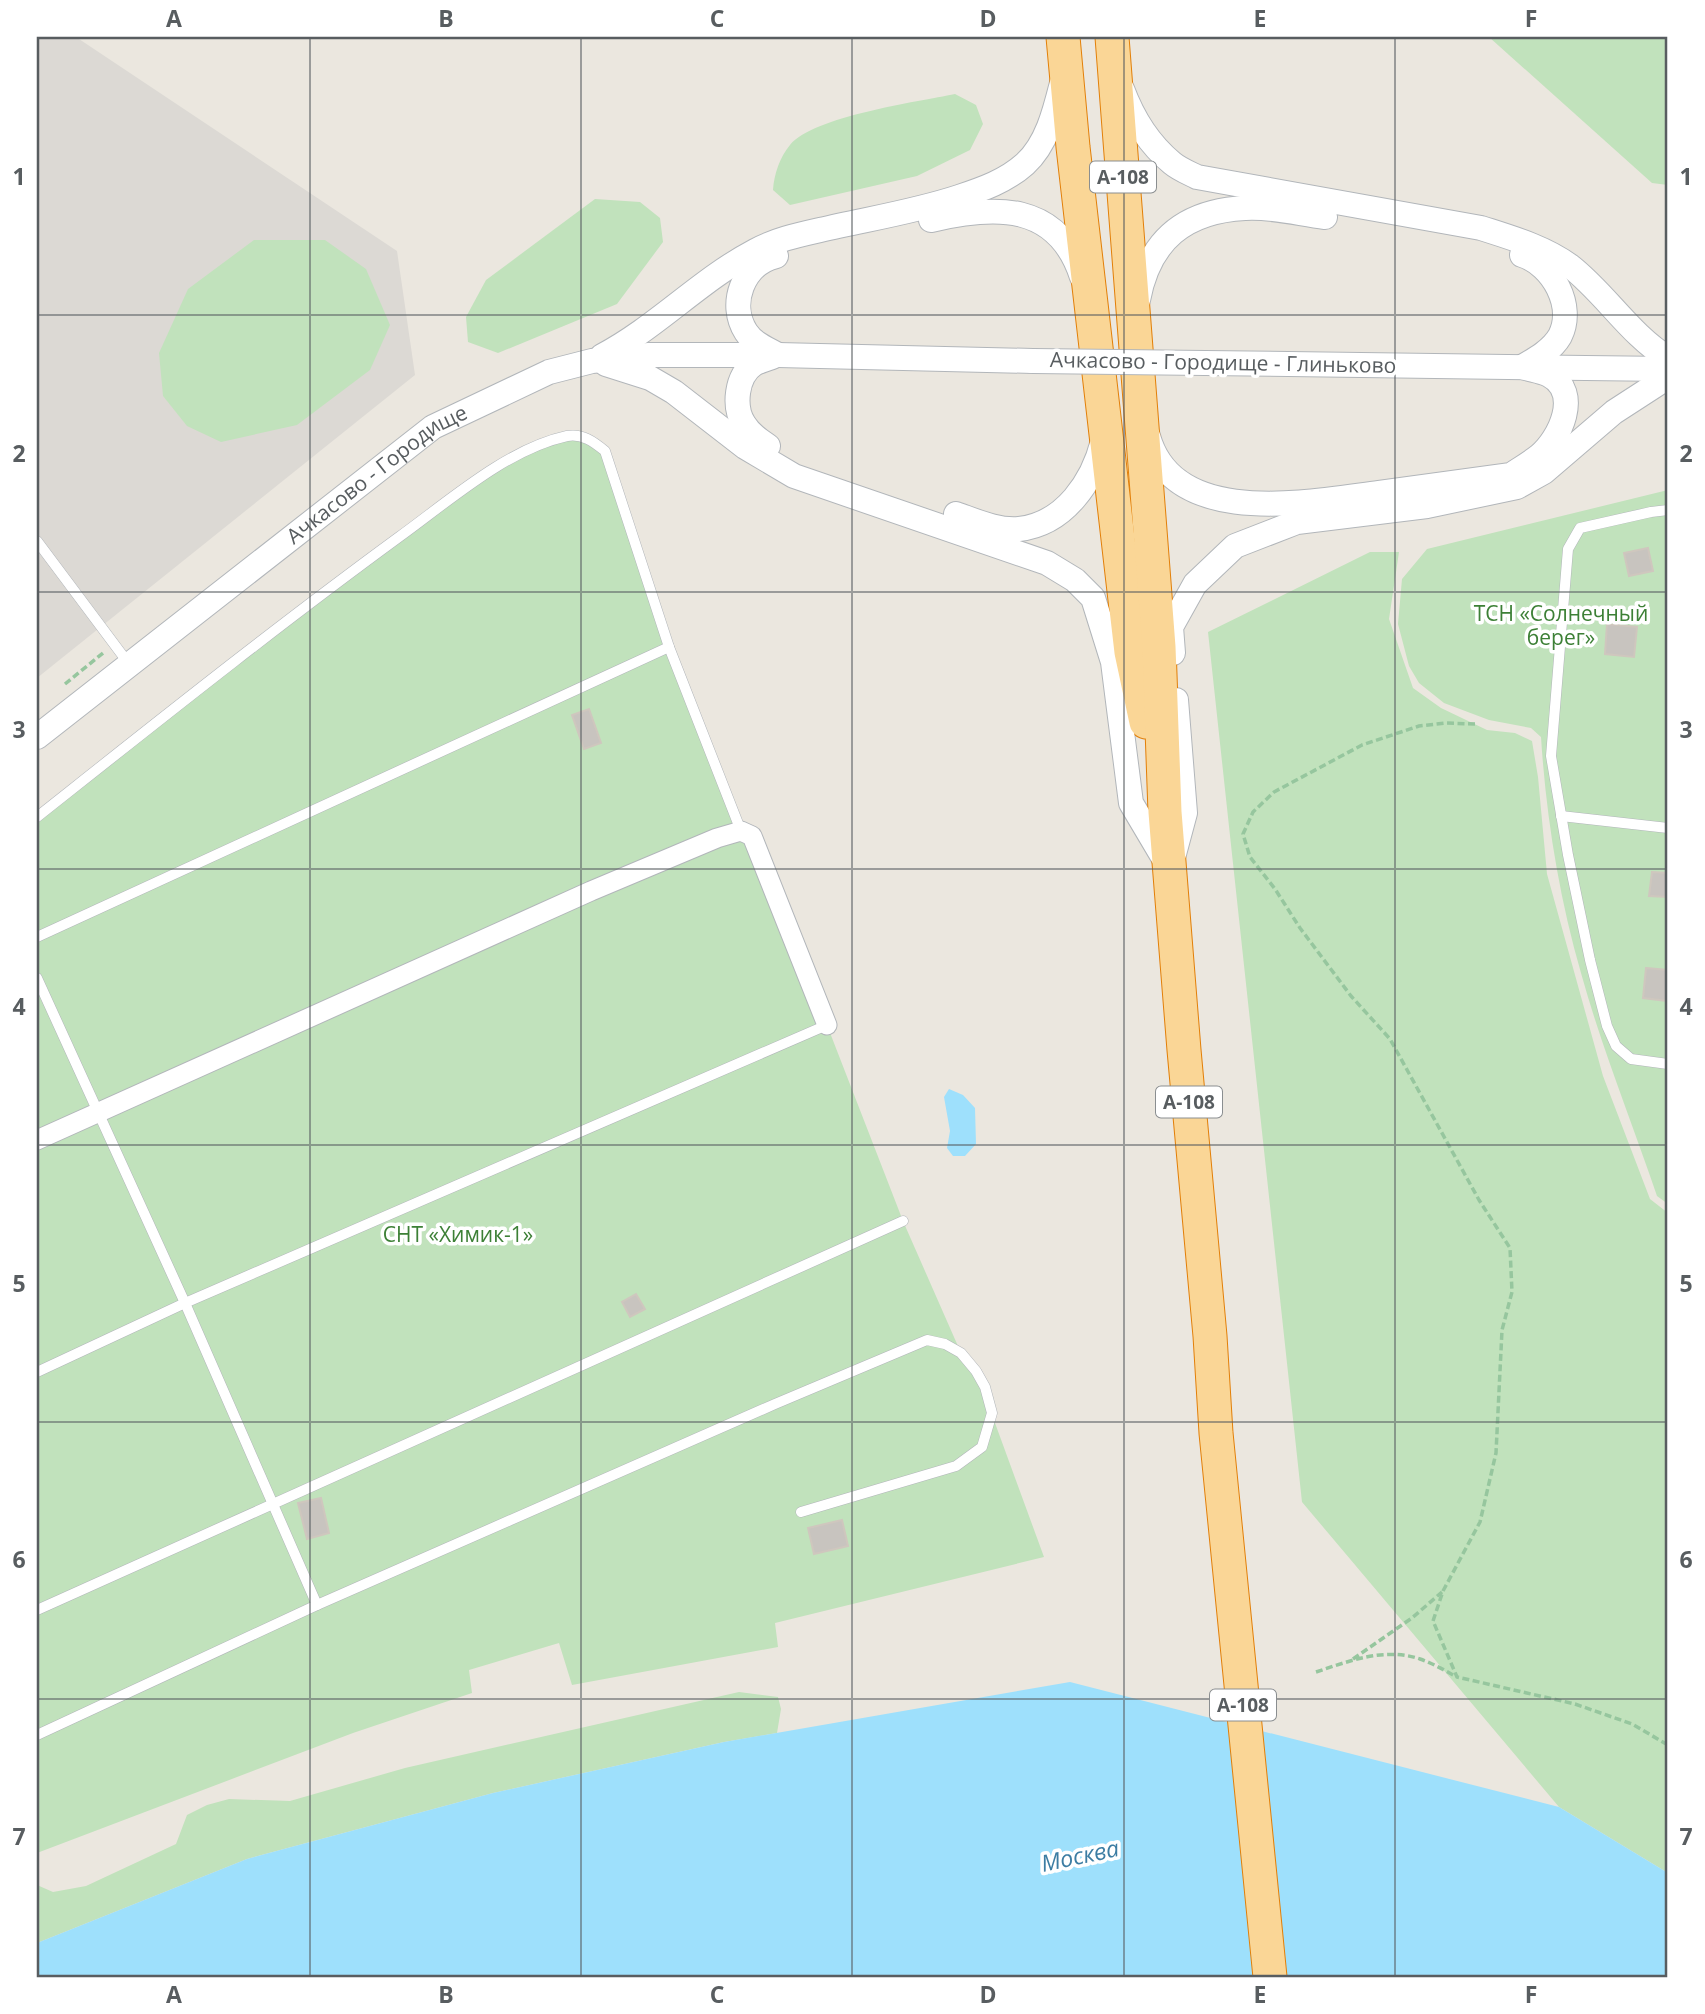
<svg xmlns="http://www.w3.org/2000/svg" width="1705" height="2014" viewBox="0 0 1705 2014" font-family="'Open Sans',sans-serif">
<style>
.industrial{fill:#dcd9d4}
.green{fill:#c1e2bc}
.water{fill:#9ee0fc}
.building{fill:#c8c4bf;stroke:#cfc7be;stroke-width:2}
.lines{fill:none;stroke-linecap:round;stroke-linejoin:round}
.service-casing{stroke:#b2b6ba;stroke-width:11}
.minor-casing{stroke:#b2b6ba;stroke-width:21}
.tertiary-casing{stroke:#b2b6ba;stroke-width:26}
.trunk-casing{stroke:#e27f08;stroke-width:35}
.path{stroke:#96c69e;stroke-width:3.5;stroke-dasharray:7 3.5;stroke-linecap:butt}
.service{stroke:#fff;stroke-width:10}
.minor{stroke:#fff;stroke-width:19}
.tertiary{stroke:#fff;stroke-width:24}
.trunk{stroke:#fad696;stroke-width:33}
.tertiary-bridge-casing{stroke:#b2b6ba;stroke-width:26;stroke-linecap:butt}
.tertiary-bridge{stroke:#fff;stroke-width:24}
.grid{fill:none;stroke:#585d60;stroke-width:2;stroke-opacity:0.55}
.labels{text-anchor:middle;stroke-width:7;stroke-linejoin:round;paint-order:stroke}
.shield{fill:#fff;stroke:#8a8e90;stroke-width:2}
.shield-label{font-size:19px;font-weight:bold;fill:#585d60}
.street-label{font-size:21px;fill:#585d60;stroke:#fff}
.park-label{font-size:21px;fill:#3d8036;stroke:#fff}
.water-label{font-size:23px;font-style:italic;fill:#3c7da3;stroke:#fff}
.neatline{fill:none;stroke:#585d60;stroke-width:2.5}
.grid-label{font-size:23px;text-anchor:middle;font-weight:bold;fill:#585d60}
</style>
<rect width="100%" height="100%" fill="#ebe7df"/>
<polygon class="industrial" points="37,37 76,37 397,251 415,375 37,678"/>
<g class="green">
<polygon points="1489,37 1668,37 1668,185 1652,183"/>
<path d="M 955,94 L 976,105 L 983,124 L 970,150 L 917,176 L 790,205 L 773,190 C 774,174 780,157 790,145 C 814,116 917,102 955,94 Z"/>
<polygon points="595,199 640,202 660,218 663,242 617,304 498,353 468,342 466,317 486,280"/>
<polygon points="254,240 325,240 366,269 390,325 370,370 297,425 221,442 187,426 163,396 159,353 188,289"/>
<polygon points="571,435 605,451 669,647 827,1025 903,1221 961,1353 976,1371 1044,1557 775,1623 778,1647 572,1685 559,1643 469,1670 472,1693 353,1733 37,1853 37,817 485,474"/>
<path d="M 1668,490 L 1668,1204 L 1657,1196 C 1632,1122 1602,1049 1581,973 C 1559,897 1546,816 1541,737 L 1531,728 L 1489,720 L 1444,703 L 1419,683 L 1409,666 L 1398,624 L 1402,579 L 1427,549 Z"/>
<polygon points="1370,552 1399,552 1389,619 1413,688 1441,708 1487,730 1515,733 1532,741 1538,777 1547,874 1603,1076 1650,1199 1668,1213 1668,1873 1559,1807 1302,1502 1208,632"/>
<polygon points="739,1692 778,1697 781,1709 777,1733 724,1742 493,1793 247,1859 37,1943 37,1885 53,1892 86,1886 176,1844 187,1815 207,1805 229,1799 290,1801 405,1768"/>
</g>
<g class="water">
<polygon points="949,1089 963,1095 975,1108 976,1144 965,1156 953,1156 947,1148 950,1131 944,1097"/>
<polygon points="1070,1682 1559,1807 1668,1873 1668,1977 37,1977 37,1943 247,1859 493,1793 724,1742"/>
</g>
<g class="building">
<polygon points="1648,548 1653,571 1629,576 1624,553"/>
<polygon points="1607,624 1637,627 1634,657 1605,654"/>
<polygon points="589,709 601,743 584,749 572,715"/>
<polygon points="1652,872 1668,873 1668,897 1649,896"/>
<polygon points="1646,968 1668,970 1668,1001 1643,998"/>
<polygon points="636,1294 645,1309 630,1317 622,1302"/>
<polygon points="321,1498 329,1533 307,1539 298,1503"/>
<polygon points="842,1520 848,1546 814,1554 808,1528"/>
</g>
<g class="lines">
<defs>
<g id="service">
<polyline points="1668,510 1651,512 1580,528 1568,549 1551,756 1568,855 1590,960 1607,1026 1616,1046 1631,1059 1668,1064"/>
<polyline points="37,541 129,664"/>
<polyline points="1561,816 1668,828"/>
<path d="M 37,817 C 157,722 276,627 399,537 C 449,501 507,449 567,436 C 582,433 594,442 605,451 L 669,647 L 741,831"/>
<polyline points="37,937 669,647"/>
<polyline points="37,978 185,1303 317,1605"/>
<polyline points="37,1372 185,1303 827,1025"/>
<polyline points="37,1610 903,1221"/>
<polyline points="37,1735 317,1605 775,1404 927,1340 945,1344 961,1353 976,1371 985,1387 992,1413 982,1447 956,1466 801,1512"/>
</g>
<polyline id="minor" points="37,1140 591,891 717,838 741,831 752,836 827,1025"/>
<g id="tertiary">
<path d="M 1122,89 C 1132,116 1149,144 1172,163 C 1179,169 1189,173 1197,177 L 1481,228 C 1512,238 1544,247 1570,266 C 1605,293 1630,335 1668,358"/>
<path d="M 931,220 C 995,205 1058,202 1082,277"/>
<path d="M 776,256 C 743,264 728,304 746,332 C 754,344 766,348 778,355"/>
<path d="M 1138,300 C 1149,240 1185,211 1245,208 C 1271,206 1300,214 1325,217"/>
<path d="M 602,356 C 657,327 700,280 755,251 C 775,240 798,235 820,230 C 867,219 914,212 959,197 C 983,189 1006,181 1025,164 C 1047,144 1055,111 1062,83"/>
<polyline points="1205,363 1668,369"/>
<polyline points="606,364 650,378 674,392 745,447 794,476 1047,563 1075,580 1093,598 1113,662 1131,803 1166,862"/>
<path d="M 1522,367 C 1536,359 1552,350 1560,336 C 1575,306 1553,265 1522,255"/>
<path d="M 1148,436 C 1173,529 1308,502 1379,493 C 1423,487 1467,481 1511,475 C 1520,469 1530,463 1539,456 C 1560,439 1582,392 1549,375 C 1541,371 1531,370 1522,367"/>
<path d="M 768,446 C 759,440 750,434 744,424 C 733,407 736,376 754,364 C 759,361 768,359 774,356"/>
<path d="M 956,514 C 976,521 998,531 1019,529 C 1065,524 1093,481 1103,441"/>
<polyline points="1173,653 1171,627 1195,584 1235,546 1297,522 1427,506 1517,487 1544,472 1614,412 1668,377"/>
<path id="s1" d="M 37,737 L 433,427 L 549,372 L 592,361 L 649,355 L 778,355 L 1033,361"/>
<polyline points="1174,854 1185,813 1176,700"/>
</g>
<g id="trunk">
<polyline points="1063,37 1073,147 1131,652 1146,722"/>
<polyline points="1112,37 1159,647 1165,812 1184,1050 1210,1336 1216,1433 1270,1977"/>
</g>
</defs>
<use href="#service" class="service-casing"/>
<use href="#minor" class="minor-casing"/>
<use href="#tertiary" class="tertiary-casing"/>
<use href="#trunk" class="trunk-casing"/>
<g class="path">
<polyline points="65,684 103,653"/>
<polyline points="1475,724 1446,723 1419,726 1362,745 1274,792 1253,812 1243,834 1250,857 1275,889 1300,928 1351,996 1390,1039 1479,1200 1510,1248 1512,1292 1502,1330 1496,1453 1480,1522 1443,1591 1433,1621 1457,1677 1575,1704 1632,1724 1668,1745"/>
<polyline points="1353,1659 1412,1618 1442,1592"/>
<path d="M 1316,1672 C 1349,1661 1385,1647 1420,1659 C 1432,1663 1444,1670 1455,1676"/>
</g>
<use href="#service" class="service"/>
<use href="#minor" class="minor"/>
<use href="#tertiary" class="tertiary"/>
<use href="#trunk" class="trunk"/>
<defs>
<polyline id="tertiary-bridge" points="1033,361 1205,363"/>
</defs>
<use href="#tertiary-bridge" class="tertiary-bridge-casing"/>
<use href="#tertiary-bridge" class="tertiary-bridge"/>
</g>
<path class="grid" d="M 310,37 L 310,1977M 581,37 L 581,1977M 852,37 L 852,1977M 1124,37 L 1124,1977M 1395,37 L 1395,1977M 37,315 L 1668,315M 37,592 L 1668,592M 37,869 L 1668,869M 37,1145 L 1668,1145M 37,1422 L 1668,1422M 37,1699 L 1668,1699"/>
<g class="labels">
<g class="shield">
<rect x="1090" y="161.5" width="66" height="31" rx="5"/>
<rect x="1156" y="1086.5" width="66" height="31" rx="5"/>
<rect x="1210" y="1689.5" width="66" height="31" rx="5"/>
</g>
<g class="shield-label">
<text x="1123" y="184">А-108</text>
<text x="1189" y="1109">А-108</text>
<text x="1243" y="1712">А-108</text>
</g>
<g class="street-label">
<text transform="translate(1223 363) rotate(1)" y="7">Ачкасово - Городище - Глиньково</text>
<text dy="7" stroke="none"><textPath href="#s1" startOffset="430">Ачкасово - Городище</textPath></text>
</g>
<g class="park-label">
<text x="1561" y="621">ТСН «Солнечный<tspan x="1561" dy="24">берег»</tspan></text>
<text x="458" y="1242">СНТ «Химик-1»</text>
</g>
<g class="water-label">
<text transform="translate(1080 1856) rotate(-12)" y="8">Москва</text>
</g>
</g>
<rect width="1705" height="2014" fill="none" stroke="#ffffff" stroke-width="77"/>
<rect x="38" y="38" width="1628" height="1938" class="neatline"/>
<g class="grid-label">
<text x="174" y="27">A</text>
<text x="446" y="27">B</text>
<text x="717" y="27">C</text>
<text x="988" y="27">D</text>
<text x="1260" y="27">E</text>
<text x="1531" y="27">F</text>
<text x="19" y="185">1</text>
<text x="1686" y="185">1</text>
<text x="19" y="462">2</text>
<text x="1686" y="462">2</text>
<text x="19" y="738">3</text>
<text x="1686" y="738">3</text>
<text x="19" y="1015">4</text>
<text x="1686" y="1015">4</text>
<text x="19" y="1292">5</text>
<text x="1686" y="1292">5</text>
<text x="19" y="1568">6</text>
<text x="1686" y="1568">6</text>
<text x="19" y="1845">7</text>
<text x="1686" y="1845">7</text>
<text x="174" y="2003">A</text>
<text x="446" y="2003">B</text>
<text x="717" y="2003">C</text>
<text x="988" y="2003">D</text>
<text x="1260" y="2003">E</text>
<text x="1531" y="2003">F</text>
</g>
</svg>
